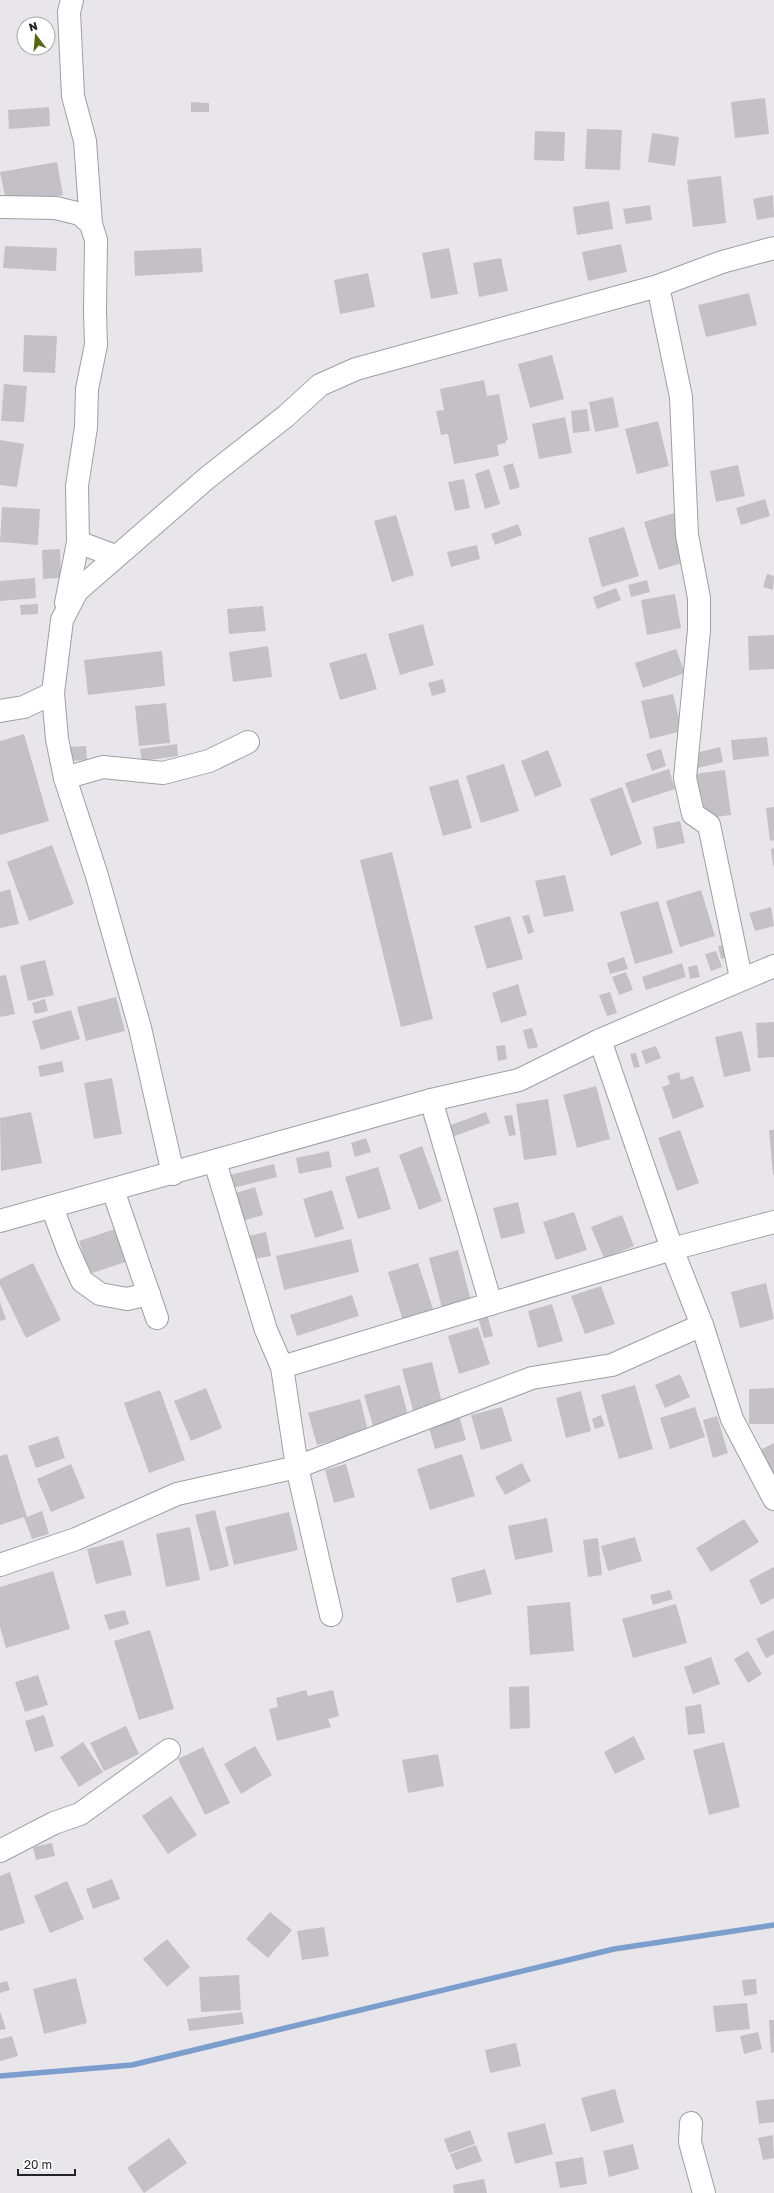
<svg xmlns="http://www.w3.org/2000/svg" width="774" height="2193" viewBox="0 0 774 2193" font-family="'Golos Text',sans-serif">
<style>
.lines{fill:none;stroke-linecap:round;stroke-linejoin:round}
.stream{stroke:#7c9ecc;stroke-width:5.5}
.building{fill:#c4c1c6}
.minor-casing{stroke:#a19ea3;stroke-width:24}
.minor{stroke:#fff;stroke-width:22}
</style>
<rect width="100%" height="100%" fill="#e9e6eb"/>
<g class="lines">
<polyline class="stream" points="0,2076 132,2065 614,1949 774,1925"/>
</g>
<g class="building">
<polygon points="765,98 769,134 735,138 731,102"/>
<polygon points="191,102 209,103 209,112 191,112"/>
<polygon points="49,107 50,126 9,129 8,110"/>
<polygon points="587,129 622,130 620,170 585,169"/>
<polygon points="535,131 565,132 564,161 534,160"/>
<polygon points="652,133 679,137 675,166 648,162"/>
<polygon points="57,162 63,195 7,206 0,172"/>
<polygon points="721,176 726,223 693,227 687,180"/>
<polygon points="773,195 774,217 757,220 753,199"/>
<polygon points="609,201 613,229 577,235 573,207"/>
<polygon points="650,205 652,220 626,224 623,209"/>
<polygon points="621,244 627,272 588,281 582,252"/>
<polygon points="5,246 57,248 56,271 3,268"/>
<polygon points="201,248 203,272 135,276 134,251"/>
<polygon points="449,248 458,294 431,299 422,253"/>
<polygon points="501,258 508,291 479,297 473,263"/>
<polygon points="368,273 375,307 340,314 334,280"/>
<polygon points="749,293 757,325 706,337 698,305"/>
<polygon points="24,335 57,336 55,373 23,372"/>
<polygon points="552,355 564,399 530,408 518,364"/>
<polygon points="484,380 487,396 499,394 508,440 506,440 506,443 497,445 499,456 454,464 448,434 441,435 436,411 444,410 440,389"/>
<polygon points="4,384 27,386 24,422 1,421"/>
<polygon points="613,397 619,427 595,432 589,402"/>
<polygon points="587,409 590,431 573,433 571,411"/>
<polygon points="565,417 572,453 539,459 532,424"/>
<polygon points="658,421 669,466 637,474 625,429"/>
<polygon points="0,440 24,444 17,487 0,485"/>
<polygon points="513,463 520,487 510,490 503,466"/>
<polygon points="738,465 745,496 716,502 710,471"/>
<polygon points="489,469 500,504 485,509 475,474"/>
<polygon points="464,479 470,508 455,511 448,482"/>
<polygon points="765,499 770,516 741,525 736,508"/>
<polygon points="2,507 40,509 38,545 0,542"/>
<polygon points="674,513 688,561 659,570 644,522"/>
<polygon points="396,515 414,575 392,582 374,521"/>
<polygon points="518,524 522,535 495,545 491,534"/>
<polygon points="624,527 639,576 602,587 588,538"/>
<polygon points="477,545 480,559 451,567 447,552"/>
<polygon points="60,549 61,578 43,579 42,550"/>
<polygon points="767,574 774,576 773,590 763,587"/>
<polygon points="35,578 36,598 0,601 0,581"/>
<polygon points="647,580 650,592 631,597 628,585"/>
<polygon points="616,588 621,600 597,609 593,597"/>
<polygon points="675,594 681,628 647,635 641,600"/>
<polygon points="38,604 38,614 21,615 20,605"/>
<polygon points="263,606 266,631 229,634 227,609"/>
<polygon points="423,624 434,665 400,675 388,634"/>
<polygon points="774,635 774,669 749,670 748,636"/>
<polygon points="268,646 272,677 233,682 229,652"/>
<polygon points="676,649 685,673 643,688 635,663"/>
<polygon points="162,651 165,686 88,695 84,660"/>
<polygon points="366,653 377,689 340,700 329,663"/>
<polygon points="443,679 446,692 432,696 428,683"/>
<polygon points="673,694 682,731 650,739 641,701"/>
<polygon points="166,703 170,743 139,746 135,706"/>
<polygon points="24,734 49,821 0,835 0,741"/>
<polygon points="767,737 769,756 733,760 731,740"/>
<polygon points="177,744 178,756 142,761 140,749"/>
<polygon points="86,746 87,760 69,761 68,747"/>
<polygon points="720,747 723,762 694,769 691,754"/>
<polygon points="661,749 666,766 652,771 646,754"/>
<polygon points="548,750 562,786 535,797 521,761"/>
<polygon points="504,764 519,811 481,823 466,776"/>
<polygon points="669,769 675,789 632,803 625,783"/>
<polygon points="725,770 731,815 701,819 695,774"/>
<polygon points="458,779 472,828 443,836 429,787"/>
<polygon points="622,787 642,844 611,856 590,799"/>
<polygon points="774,807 774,840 770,841 766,808"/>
<polygon points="680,821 685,843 657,849 653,827"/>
<polygon points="52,845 74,904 29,921 7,862"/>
<polygon points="774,848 774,866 773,866 771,849"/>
<polygon points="392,852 433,1019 401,1027 360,860"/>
<polygon points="565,875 574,911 544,917 535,881"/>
<polygon points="10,889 19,924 0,928 0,892"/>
<polygon points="701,890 715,936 680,947 666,901"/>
<polygon points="658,901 673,953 635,964 620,912"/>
<polygon points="771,907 774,926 755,931 749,913"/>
<polygon points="529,915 534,932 528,934 522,916"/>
<polygon points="510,916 523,959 487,969 474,926"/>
<polygon points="727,944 730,957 721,959 718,946"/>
<polygon points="716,951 722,967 711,971 705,954"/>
<polygon points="624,957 628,969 610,974 607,963"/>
<polygon points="45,960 54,995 28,1001 20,966"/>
<polygon points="682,963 686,977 646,990 642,977"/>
<polygon points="697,965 700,977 690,979 688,967"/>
<polygon points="626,972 633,990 619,995 612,977"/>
<polygon points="6,975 15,1014 0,1017 0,976"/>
<polygon points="518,984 527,1015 501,1023 492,993"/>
<polygon points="610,992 617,1013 607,1016 599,995"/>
<polygon points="116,997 125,1031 86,1041 77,1007"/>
<polygon points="45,999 48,1011 35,1014 32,1003"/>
<polygon points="71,1010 80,1039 41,1050 32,1021"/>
<polygon points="774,1022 774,1057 758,1058 756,1023"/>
<polygon points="532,1028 538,1047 528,1049 523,1030"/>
<polygon points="742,1031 751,1071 724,1077 715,1037"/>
<polygon points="505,1045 507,1059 498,1061 496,1046"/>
<polygon points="656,1046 661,1058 646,1064 641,1051"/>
<polygon points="636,1053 640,1067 634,1068 630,1054"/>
<polygon points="62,1061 64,1072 40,1077 38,1066"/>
<polygon points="679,1072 681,1080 693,1076 704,1107 673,1119 662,1087 670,1084 667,1076"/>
<polygon points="112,1078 122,1134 94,1139 84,1083"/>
<polygon points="596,1086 610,1139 577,1148 563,1095"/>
<polygon points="548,1099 557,1155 524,1160 516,1104"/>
<polygon points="31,1112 42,1163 1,1171 0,1118"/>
<polygon points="486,1112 490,1123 452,1137 448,1126"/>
<polygon points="512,1115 516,1135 509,1136 504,1116"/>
<polygon points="680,1130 699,1183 677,1191 658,1138"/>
<polygon points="769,1130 774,1130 774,1174 773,1175"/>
<polygon points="366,1138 371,1152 355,1157 351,1143"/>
<polygon points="422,1146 442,1201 419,1210 399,1155"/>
<polygon points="329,1151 332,1167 299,1174 296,1158"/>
<polygon points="274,1164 277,1177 233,1188 230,1175"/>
<polygon points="378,1167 391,1209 358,1219 345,1177"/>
<polygon points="255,1187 263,1215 242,1221 233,1194"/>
<polygon points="332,1190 344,1229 315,1238 303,1199"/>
<polygon points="518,1202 525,1233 501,1239 493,1208"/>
<polygon points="574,1212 587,1250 556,1260 543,1222"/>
<polygon points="622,1215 634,1246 604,1258 591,1227"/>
<polygon points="121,1227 132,1260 89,1274 79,1241"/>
<polygon points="266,1232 271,1256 252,1259 248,1236"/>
<polygon points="351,1239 359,1272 284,1290 276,1256"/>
<polygon points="458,1250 471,1301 442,1308 429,1258"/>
<polygon points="33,1263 61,1320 26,1338 0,1285 0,1279"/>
<polygon points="418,1263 434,1312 403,1321 388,1272"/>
<polygon points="766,1283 774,1319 740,1328 731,1292"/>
<polygon points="601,1286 615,1324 585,1334 571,1296"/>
<polygon points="352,1295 359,1316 297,1336 290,1315"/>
<polygon points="0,1302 6,1319 0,1321"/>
<polygon points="552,1304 563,1341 538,1348 528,1311"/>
<polygon points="487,1314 493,1336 484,1338 478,1317"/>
<polygon points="478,1327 490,1364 459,1374 448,1336"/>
<polygon points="432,1362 443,1407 414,1414 402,1369"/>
<polygon points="680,1374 690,1397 665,1408 655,1385"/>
<polygon points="400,1385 409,1419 374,1429 364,1395"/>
<polygon points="635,1385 653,1449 619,1459 601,1395"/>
<polygon points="206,1388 222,1428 191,1441 174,1401"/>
<polygon points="774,1388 774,1424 749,1424 749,1389"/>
<polygon points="160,1390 185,1460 149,1473 124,1403"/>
<polygon points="581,1391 591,1431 566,1438 556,1398"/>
<polygon points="360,1399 368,1431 317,1445 308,1413"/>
<polygon points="502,1407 512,1441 481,1450 471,1415"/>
<polygon points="695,1407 705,1437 670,1449 660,1418"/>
<polygon points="458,1412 466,1440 435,1449 427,1421"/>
<polygon points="601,1415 605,1426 595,1429 592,1419"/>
<polygon points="717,1416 728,1453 713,1458 703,1420"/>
<polygon points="58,1436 65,1458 36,1468 28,1446"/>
<polygon points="774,1443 774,1478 760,1450"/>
<polygon points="7,1454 27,1517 42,1511 49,1534 32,1539 24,1517 0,1525 0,1456"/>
<polygon points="462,1454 475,1496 430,1510 417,1469"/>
<polygon points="522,1463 531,1481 505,1495 495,1477"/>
<polygon points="71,1464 85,1498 51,1512 37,1479"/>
<polygon points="346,1464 355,1497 334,1503 325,1470"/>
<polygon points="215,1510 229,1566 210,1571 195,1515"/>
<polygon points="289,1512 298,1550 234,1565 225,1527"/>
<polygon points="547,1518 553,1552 515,1560 508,1526"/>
<polygon points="744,1519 759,1542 711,1572 696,1548"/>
<polygon points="190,1527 200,1580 166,1587 156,1534"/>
<polygon points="635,1537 642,1561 608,1571 601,1546"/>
<polygon points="598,1538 602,1575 588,1577 583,1540"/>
<polygon points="123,1540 132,1575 96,1584 87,1549"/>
<polygon points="774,1567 774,1598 761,1605 749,1580"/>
<polygon points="485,1569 492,1594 457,1603 451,1578"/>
<polygon points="53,1571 70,1629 6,1648 0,1627 0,1587"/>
<polygon points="670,1590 673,1599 653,1605 650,1595"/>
<polygon points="570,1602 574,1651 530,1655 527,1606"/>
<polygon points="676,1604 687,1643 633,1658 622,1619"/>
<polygon points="125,1610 129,1624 109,1630 104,1615"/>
<polygon points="150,1630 174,1709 139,1720 114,1641"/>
<polygon points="774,1630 774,1654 766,1658 756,1639"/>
<polygon points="748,1651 762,1674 748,1683 734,1659"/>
<polygon points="711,1657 720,1684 693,1694 684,1667"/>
<polygon points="38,1675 48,1705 25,1712 15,1682"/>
<polygon points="529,1686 530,1728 510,1729 509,1687"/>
<polygon points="306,1690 308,1696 333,1690 339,1716 328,1719 331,1727 277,1741 269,1709 278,1707 276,1698"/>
<polygon points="701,1704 705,1733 688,1735 685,1707"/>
<polygon points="44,1715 54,1746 35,1752 25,1721"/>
<polygon points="126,1726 139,1754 104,1771 90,1743"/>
<polygon points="634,1736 645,1759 615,1774 604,1752"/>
<polygon points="83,1742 103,1772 79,1787 60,1757"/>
<polygon points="724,1742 740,1807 709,1815 693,1750"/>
<polygon points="255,1746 272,1775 241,1794 224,1764"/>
<polygon points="203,1747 230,1803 205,1815 178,1759"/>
<polygon points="438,1754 444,1786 408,1793 402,1760"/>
<polygon points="171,1796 197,1835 168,1854 142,1816"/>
<polygon points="52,1843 55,1856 36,1860 33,1847"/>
<polygon points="10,1872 25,1923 0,1931 0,1876"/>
<polygon points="112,1879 120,1899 93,1909 86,1889"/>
<polygon points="67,1881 84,1919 50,1933 34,1896"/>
<polygon points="270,1912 292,1930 268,1958 246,1939"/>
<polygon points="324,1927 329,1956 302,1960 297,1931"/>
<polygon points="167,1939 190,1967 167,1987 143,1959"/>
<polygon points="239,1975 241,2010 201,2012 199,1977"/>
<polygon points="76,1978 87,2023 44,2034 33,1989"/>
<polygon points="756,1979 757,1994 744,1996 742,1980"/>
<polygon points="7,1981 10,1990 0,1993 0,1983"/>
<polygon points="747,2003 750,2029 716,2032 713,2006"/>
<polygon points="0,2011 6,2029 0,2030"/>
<polygon points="242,2012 244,2024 189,2031 187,2019"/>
<polygon points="769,2020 774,2020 774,2052 771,2053"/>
<polygon points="758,2032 762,2049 744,2054 740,2036"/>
<polygon points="12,2036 18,2056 0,2061 0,2039"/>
<polygon points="516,2043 521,2066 490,2073 485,2050"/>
<polygon points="615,2089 624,2122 591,2132 581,2098"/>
<polygon points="774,2099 774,2122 759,2124 756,2101"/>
<polygon points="545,2123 553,2154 515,2164 507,2133"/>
<polygon points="470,2130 475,2144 449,2153 444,2139"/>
<polygon points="773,2135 774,2158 763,2160 758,2138"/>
<polygon points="169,2138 187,2163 144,2193 127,2168"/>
<polygon points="633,2144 639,2169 609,2177 603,2151"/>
<polygon points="476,2145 482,2161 456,2170 450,2154"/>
<polygon points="583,2157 587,2184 560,2188 555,2162"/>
<polygon points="484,2179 487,2193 454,2193 453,2185"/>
</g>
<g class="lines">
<defs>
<g id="minor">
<polyline points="0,207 56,208 80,214 91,224"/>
<polyline points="658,286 681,397 687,535 699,598 699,630 685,778 693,814 709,825 741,978"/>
<polyline points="78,542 115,556"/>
<polyline points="66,603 78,542 77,486 86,427 87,389 96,345 95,312 96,240 91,224 85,141 73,96 69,12 72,0"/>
<polyline points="0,711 24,707 53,693"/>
<polyline points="65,778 103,767 163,773 209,761 248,742"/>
<polyline points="600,1040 672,1249 702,1325 732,1419 774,1499"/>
<polyline points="431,1100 491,1304"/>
<polyline points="215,1162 266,1330 282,1367 297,1467 331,1615"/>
<polyline points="173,1174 140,1028 97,876 65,778 57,739 53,693 62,620 77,591 207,478 286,416 320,385 356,369 658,286 722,262 774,248"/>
<polyline points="113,1190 157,1318"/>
<polyline points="52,1207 68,1250 82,1281 100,1294 127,1299 149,1294"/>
<polyline points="0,1221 431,1100 519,1080 600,1040 774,966"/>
<polyline points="282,1367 672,1249 774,1222"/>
<polyline points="0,1565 76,1539 177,1494 297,1467 532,1378 612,1365 702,1325"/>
<polyline points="0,1851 54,1823 80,1814 169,1750"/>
<polyline points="691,2123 690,2142 704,2193"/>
</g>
</defs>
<use href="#minor" class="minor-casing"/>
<use href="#minor" class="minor"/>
</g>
<g transform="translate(36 36) rotate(344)"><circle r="19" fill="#ffffff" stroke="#a7a7a7"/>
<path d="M0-3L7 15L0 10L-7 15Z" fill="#596811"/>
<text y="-6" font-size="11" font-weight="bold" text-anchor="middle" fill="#232224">N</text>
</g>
<path d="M18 2169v6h57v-6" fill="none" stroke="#232224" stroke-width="2"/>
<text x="24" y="2169" font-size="12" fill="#232224" stroke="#ffffff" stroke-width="3" paint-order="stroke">20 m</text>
</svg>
